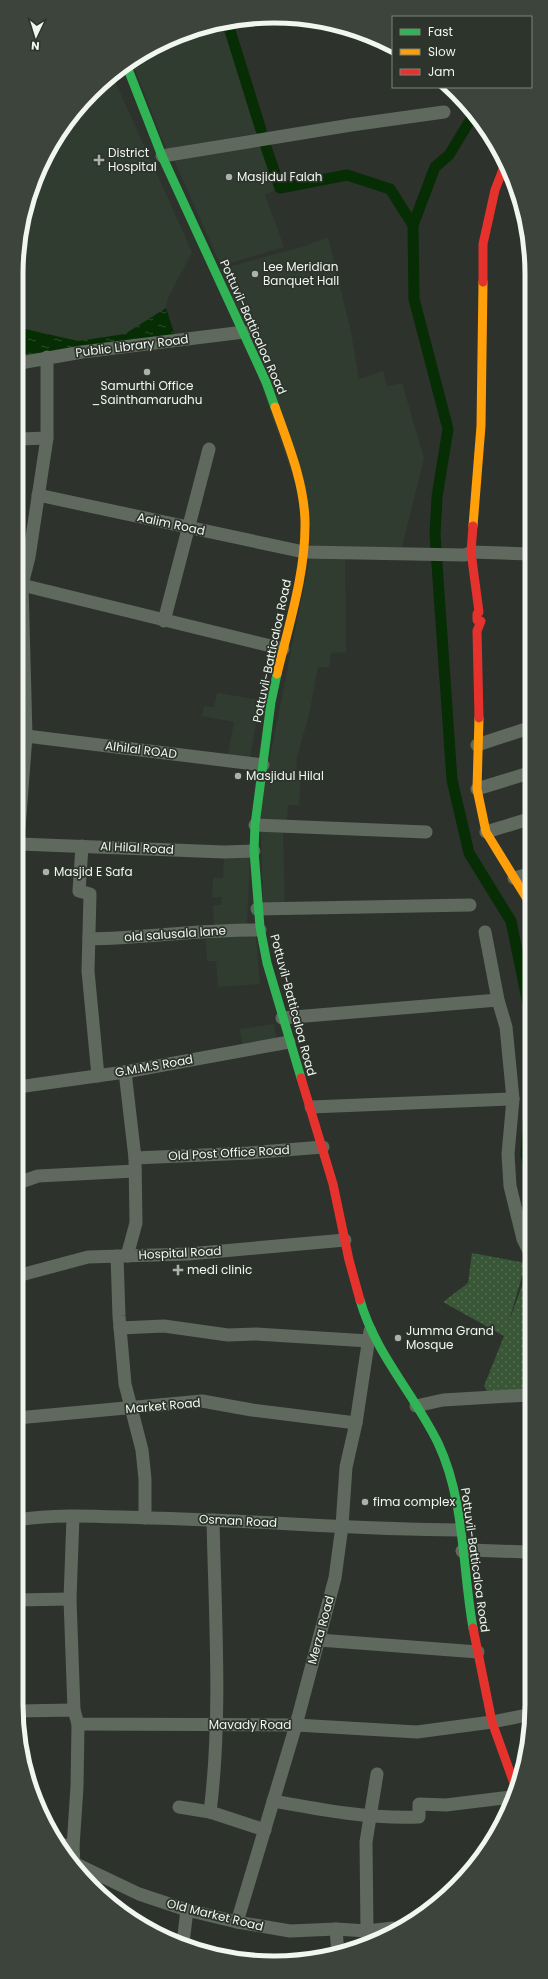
<svg xmlns="http://www.w3.org/2000/svg" width="548" height="1979" viewBox="0 0 548 1979" font-family="Poppins,sans-serif">
<style>
.built{fill:#313c30}
.garden{fill:url(#garden-dots)}
.water{fill:url(#water-ripples)}
.lines{fill:none;stroke-linecap:round;stroke-linejoin:round}
.canal{stroke:#072d05;stroke-width:11}
.street{stroke:#5f695e;stroke-width:13}
.fast{stroke:#30b455;stroke-width:9}
.slow{stroke:#ff9f0a;stroke-width:9}
.jam{stroke:#e5322d;stroke-width:9}
.poi-dot{fill:#acb1ac;stroke:#2c342b;stroke-width:1.5}
.labels{text-anchor:middle;stroke-width:3.5;stroke-linejoin:round;paint-order:stroke}
.poi-label{font-size:12px;fill:#f1f6f0;stroke:#2c342b;text-anchor:start}
.street-label{font-size:12px;fill:#f1f6f0;stroke:#2c342b}
.rim{fill:none;stroke:#f1f6f0;stroke-width:5}
</style>
<defs>
<pattern id="garden-dots" width="8" height="8" patternUnits="userSpaceOnUse"><rect width="8" height="8" fill="#395636"/><path d="M2 2h.1M6 6h.1" fill="none" stroke="#566f53" stroke-width="1.8" stroke-linecap="round"/></pattern>
<pattern id="water-ripples" width="26" height="14" patternUnits="userSpaceOnUse"><rect width="26" height="14" fill="#072d05"/><path d="M2 4q2-2 4 0t4 0M15 11q2-2 4 0t4 0" fill="none" stroke="#2c4c2a"/></pattern>
</defs>
<rect width="100%" height="100%" fill="#2d322d"/>
<g class="built">
<polygon points="223,21 258,133 166,149 131,59"/>
<polygon points="113,77 192,252 168,298 166,308 125,334 78,341 25,329 21,323 21,224 59,131"/>
<polygon points="261,145 275,190 265,195 284,247 221,266 174,160"/>
<polygon points="328,237 351,332 359,379 383,371 387,386 369,390 402,383 424,458 402,547 309,547 311,529 221,269 308,245"/>
<polygon points="345,553 346,652 331,653 329,667 318,667 309,715 297,756 296,778 301,778 299,805 288,805 287,822 261,821 262,797 310,556"/>
<polygon points="217,693 260,700 250,758 228,754 234,722 202,716 204,706 214,707"/>
<polygon points="261,829 283,830 285,907 263,906"/>
<polygon points="224,852 250,853 247,927 214,928 213,905 221,905 222,897 212,897 213,878 223,878"/>
<polygon points="255,927 260,984 218,987 216,961 207,961 205,932"/>
<polygon points="274,1024 277,1042 243,1048 240,1029"/>
</g>
<polygon class="garden" points="472,1253 526,1263 508,1324 528,1269 528,1389 489,1394 484,1386 504,1336 443,1302 468,1283"/>
<polygon class="water" points="166,308 175,335 60,352 20,354 21,323 25,329 78,341 125,334"/>
<g class="lines">
<g class="canal">
<polyline points="227,21 261,130"/>
<polyline points="474,114 449,155 435,167 413,225 414,299 448,429 437,497 435,535 452,780 469,853 511,921 528,1004"/>
<polyline points="266,147 280,188 347,175 390,189 413,225"/>
<polyline points="528,1163 526,1155 528,1121"/>
</g>
<g class="street">
<polyline points="162,156 351,125 444,112"/>
<polyline points="20,363 82,352 244,332"/>
<polyline points="20,439 47,438"/>
<polyline points="38,495 304,552 465,555 471,552 529,554"/>
<polyline points="22,585 283,649"/>
<polyline points="164,621 209,449"/>
<polyline points="19,733 26,736 263,765"/>
<polyline points="477,745 529,728"/>
<polyline points="477,789 529,773"/>
<polyline points="255,825 426,832"/>
<polyline points="19,828 26,736 22,585 29,557 47,438 47,357"/>
<polyline points="486,832 529,819"/>
<polyline points="19,844 224,852 254,851"/>
<polyline points="82,846 79,891 90,894 88,971 98,1076"/>
<polyline points="514,878 529,874"/>
<polyline points="257,909 470,905"/>
<polyline points="485,932 498,1000 506,1027 513,1099 508,1154 510,1186 523,1239 528,1249"/>
<path d="M 89,939 C 146,938 203,929 260,930"/>
<polyline points="282,1018 498,1000"/>
<polyline points="125,1072 135,1158 136,1223 127,1256"/>
<polyline points="18,1087 125,1072 289,1042"/>
<polyline points="311,1107 513,1099"/>
<polyline points="135,1158 249,1153 323,1147"/>
<polyline points="18,1183 38,1176 135,1171"/>
<polyline points="117,1256 119,1316 125,1384 142,1450 145,1479 145,1518"/>
<polyline points="17,1276 88,1257 188,1254 345,1240"/>
<polyline points="120,1328 164,1326 228,1335 256,1334 369,1341"/>
<polyline points="416,1406 443,1400 528,1395"/>
<polyline points="17,1418 202,1401 252,1410 356,1423"/>
<polyline points="17,1494 19,1520"/>
<polyline points="73,1517 70,1599 74,1710"/>
<path d="M 17,1520 C 60,1513 106,1517 150,1518 C 253,1520 356,1530 459,1530"/>
<polyline points="462,1551 470,1550 527,1552"/>
<polyline points="16,1600 70,1599"/>
<polyline points="319,1640 478,1652"/>
<polyline points="17,1711 74,1710 78,1724 296,1725 417,1732 492,1722 527,1715"/>
<path d="M 273,1801 C 322,1810 370,1819 419,1817 L 419,1804 L 446,1805 L 511,1797"/>
<polyline points="179,1807 210,1812 265,1830"/>
<path d="M 210,1812 C 222,1717 215,1616 213,1520"/>
<polyline points="61,1844 73,1847 74,1863 139,1894 187,1910 237,1922 290,1931 336,1929 367,1931 393,1928"/>
<polyline points="73,1847 77,1787 78,1724"/>
<polyline points="237,1922 296,1725 335,1578 342,1526 346,1467 356,1423 370,1331"/>
<polyline points="336,1929 338,1954"/>
<polyline points="367,1931 366,1842 377,1774"/>
<polyline points="183,1943 187,1910"/>
</g>
<g class="fast">
<polyline points="126,64 162,156 266,382 275,407"/>
<polyline points="277,674 271,702 255,825 254,851 260,927 267,963 301,1078"/>
<path d="M 360,1300 C 375,1353 414,1394 438,1443 C 465,1500 462,1567 473,1628"/>
</g>
<g class="slow">
<path d="M 275,407 C 288,444 304,482 305,521 C 306,572 289,624 277,674"/>
<polyline points="473,526 481,426 483,282"/>
<polyline points="479,718 477,789 486,832 529,902"/>
</g>
<g class="jam">
<polyline points="483,282 483,244 495,190 505,164"/>
<polyline points="473,526 471,552 479,612 477,614 477,620 481,621 477,631 479,718"/>
<polyline points="301,1078 333,1184 349,1260 360,1300"/>
<polyline points="473,1628 492,1722 515,1786"/>
</g>
</g>
<g class="poi-dot">
<path d="M97 154h4v4h4v4h-4v4h-4v-4h-4v-4h4z"/>
<circle cx="229" cy="177" r="4"/>
<circle cx="255" cy="274" r="4"/>
<circle cx="147" cy="372" r="4"/>
<circle cx="238" cy="776" r="4"/>
<circle cx="46" cy="872" r="4"/>
<path d="M176 1264h4v4h4v4h-4v4h-4v-4h-4v-4h4z"/>
<circle cx="398" cy="1338" r="4"/>
<circle cx="365" cy="1502" r="4"/>
</g>
<g class="labels">
<g class="poi-label">
<text x="108" y="157">District<tspan x="108" dy="14">Hospital</tspan></text>
<text x="237" y="181">Masjidul Falah</text>
<text x="263" y="271">Lee Meridian<tspan x="263" dy="14">Banquet Hall</tspan></text>
<text x="147" y="390" text-anchor="middle">Samurthi Office<tspan x="147" dy="14">_Sainthamarudhu</tspan></text>
<text x="246" y="780">Masjidul Hilal</text>
<text x="54" y="876">Masjid E Safa</text>
<text x="187" y="1274">medi clinic</text>
<text x="406" y="1335">Jumma Grand<tspan x="406" dy="14">Mosque</tspan></text>
<text x="373" y="1506">fima complex</text>
</g>
<g class="street-label">
<text transform="translate(253 327) rotate(66)" y="4">Pottuvil-Batticaloa Road</text>
<text transform="translate(132 346) rotate(-7)" y="4">Public Library Road</text>
<text transform="translate(171 524) rotate(12)" y="4">Aalim Road</text>
<text transform="translate(272 651) rotate(-78)" y="4">Pottuvil-Batticaloa Road</text>
<text transform="translate(141 750) rotate(7)" y="4">Alhilal ROAD</text>
<text transform="translate(137 848) rotate(3)" y="4">Al Hilal Road</text>
<text transform="translate(175 934) rotate(-4)" y="4">old salusala lane</text>
<text transform="translate(293 1005) rotate(75)" y="4">Pottuvil-Batticaloa Road</text>
<text transform="translate(154 1066) rotate(-10)" y="4">G.M.M.S Road</text>
<text transform="translate(229 1153) rotate(-3)" y="4">Old Post Office Road</text>
<text transform="translate(180 1253) rotate(-3)" y="4">Hospital Road</text>
<text transform="translate(163 1406) rotate(-5)" y="4">Market Road</text>
<text transform="translate(238 1521) rotate(3)" y="4">Osman Road</text>
<text transform="translate(475 1560) rotate(82)" y="4">Pottuvil-Batticaloa Road</text>
<text transform="translate(321 1630) rotate(-75)" y="4">Merza Road</text>
<text x="250" y="1729">Mavady Road</text>
<text transform="translate(215 1915) rotate(14)" y="4">Old Market Road</text>
</g>
</g>
<path d="M0 0H548V1979H0ZM274 23H274A251 251 0 0 1 525 274V1705A251 251 0 0 1 274 1956H274A251 251 0 0 1 23 1705V274A251 251 0 0 1 274 23Z" fill="#3c443b" fill-rule="evenodd"/>
<path class="rim" d="M274 23H274A251 251 0 0 1 525 274V1705A251 251 0 0 1 274 1956H274A251 251 0 0 1 23 1705V274A251 251 0 0 1 274 23Z"/>
<rect x="392" y="16" width="140" height="72" fill="#2c342b" stroke="#7b827a"/>
<rect x="400" y="29" width="20" height="6" fill="#30b455" stroke="#7b827a"/>
<text x="428" y="36" font-size="12" fill="#f1f6f0">Fast</text>
<rect x="400" y="49" width="20" height="6" fill="#ff9f0a" stroke="#7b827a"/>
<text x="428" y="56" font-size="12" fill="#f1f6f0">Slow</text>
<rect x="400" y="69" width="20" height="6" fill="#e5322d" stroke="#7b827a"/>
<text x="428" y="76" font-size="12" fill="#f1f6f0">Jam</text>
<g transform="translate(36 36) rotate(184)" stroke="#2c342b" stroke-width="3" paint-order="stroke">
<path d="M0-3L7 15L0 10L-7 15Z" fill="#f1f6f0"/>
<text y="-6" font-size="11" font-weight="bold" text-anchor="middle" fill="#f1f6f0">N</text>
</g>
</svg>
